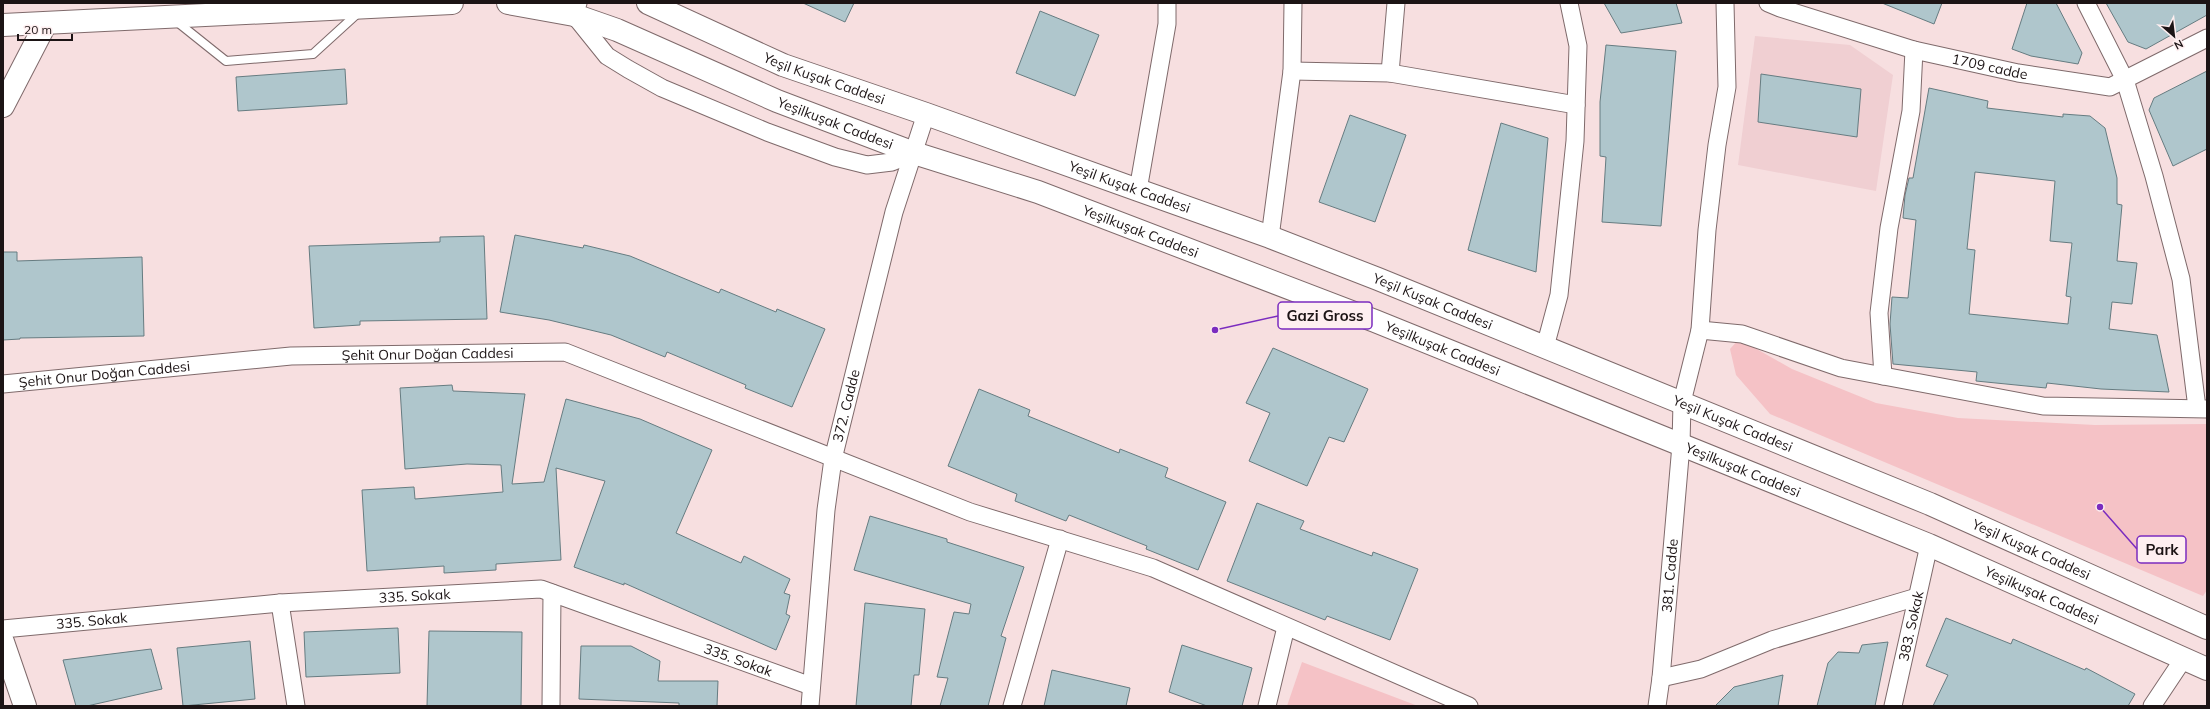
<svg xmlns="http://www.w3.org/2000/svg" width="2210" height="709" viewBox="0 0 2210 709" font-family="Mulish,sans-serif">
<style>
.built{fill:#f0cfd2}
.green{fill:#f5c2c6}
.building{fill:#afc6cc;stroke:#667c81;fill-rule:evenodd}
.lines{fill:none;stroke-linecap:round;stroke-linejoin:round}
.lane-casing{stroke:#7f6a6b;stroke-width:10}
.street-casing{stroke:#7f6a6b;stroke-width:19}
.secondary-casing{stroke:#7f6a6b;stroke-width:24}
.lane{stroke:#fff;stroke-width:8}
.street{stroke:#fff;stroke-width:17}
.secondary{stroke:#fff;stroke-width:22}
.labels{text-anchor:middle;stroke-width:4;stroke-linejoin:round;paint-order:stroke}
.street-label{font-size:14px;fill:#1c1415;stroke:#feeff0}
.leader{fill:none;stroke:#7b2cbf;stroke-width:1.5}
.callout-dot{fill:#7b2cbf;stroke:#feeff0;stroke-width:1.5}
.callout{fill:#feeff0;stroke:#7b2cbf;stroke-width:1.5}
.callout-label{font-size:15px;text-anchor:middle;font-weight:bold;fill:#1c1415}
</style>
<rect width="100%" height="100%" fill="#f7dfe0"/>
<polygon class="built" points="1755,36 1850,45 1893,75 1876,191 1738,165"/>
<g class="green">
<polygon points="1739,339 1792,369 1876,403 1958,418 2095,425 2207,424 2207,590 2203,596 1770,414 1736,375 1730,349"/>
<polygon points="1302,662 1418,706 1419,706 1287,706"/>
</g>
<g class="building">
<polygon points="803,3 854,3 845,22"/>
<polygon points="1604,3 1676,3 1682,23 1621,33"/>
<polygon points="1882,3 1942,3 1934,24"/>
<polygon points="2027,3 2056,3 2082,53 2078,64 2031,56 2012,49"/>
<polygon points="2106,3 2207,3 2207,15 2146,49 2128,42"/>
<polygon points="1040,11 1099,35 1075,96 1016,73"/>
<polygon points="1606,45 1676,51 1661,226 1602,222 1606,157 1600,156 1600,102"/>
<polygon points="345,69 347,104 238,111 236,77"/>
<polygon points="2207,71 2207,149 2173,166 2149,110 2154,98"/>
<polygon points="1761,74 1861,89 1857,137 1758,122"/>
<path d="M 1929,88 L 1988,101 L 1987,108 L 2063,117 L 2063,114 L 2090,116 L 2105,128 L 2117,178 L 2117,204 L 2122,205 L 2117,261 L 2137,263 L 2132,304 L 2112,302 L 2109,329 L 2157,335 L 2169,392 L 2101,389 L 2047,383 L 2046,388 L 1976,381 L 1977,372 L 1893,364 L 1890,324 L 1892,297 L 1908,298 L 1916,220 L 1903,218 L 1905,195 L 1909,178 L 1913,178 ZM 1975,172 L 2055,181 L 2050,241 L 2072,243 L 2066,296 L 2071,297 L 2068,324 L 1969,314 L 1975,250 L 1967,249 Z"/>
<polygon points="1350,115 1406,135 1375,222 1319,202"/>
<polygon points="1501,123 1548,138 1536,272 1468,250"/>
<polygon points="515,235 583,248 584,245 630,256 719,293 721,289 776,312 777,309 825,329 792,407 745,388 746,385 667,352 665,357 611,335 549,320 500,312"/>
<polygon points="484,236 487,319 360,321 360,325 314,328 309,246 440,242 440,237"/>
<polygon points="3,252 17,252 17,261 142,257 144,336 20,338 20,339 3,340"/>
<polygon points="1273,348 1368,389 1344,442 1329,437 1307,486 1249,461 1270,413 1246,403"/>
<polygon points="452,385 453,391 525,394 512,484 544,482 566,399 640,419 712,450 676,533 741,563 744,556 790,579 784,593 790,595 786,614 790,616 776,650 624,583 624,585 574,567 605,481 556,468 561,560 496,564 496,570 444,573 444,566 367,571 362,490 414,487 415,499 503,492 501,465 467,464 405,469 400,388"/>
<polygon points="979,389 1030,410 1028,416 1119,453 1120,449 1168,468 1165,477 1226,502 1198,570 1146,549 1147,546 1069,515 1066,521 1015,501 1017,494 948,466"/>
<polygon points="1257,503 1304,521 1300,529 1372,556 1373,552 1418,569 1390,640 1327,616 1325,620 1227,581"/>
<polygon points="870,516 947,539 947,542 1024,567 1001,636 1006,638 988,706 940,706 948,678 937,677 954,612 969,614 971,604 854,570"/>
<polygon points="865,603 925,609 919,675 914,675 911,706 856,706"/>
<polygon points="1946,618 2011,644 2013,639 2085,670 2086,668 2135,694 2128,706 1933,706 1948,675 1926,666"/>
<polygon points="398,628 400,673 306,677 304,632"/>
<polygon points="429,631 522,632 521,706 427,706"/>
<polygon points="250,641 255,699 183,706 177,648"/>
<polygon points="1888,642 1875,706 1817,706 1828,663 1838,652 1859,653 1862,645"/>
<polygon points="1182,645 1252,668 1242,706 1207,706 1169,692"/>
<polygon points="581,646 631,646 660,661 658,681 718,681 717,706 679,706 679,703 579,699"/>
<polygon points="151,649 162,689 87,706 76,706 63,660"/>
<polygon points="1052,670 1130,688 1126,706 1044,706"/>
<polygon points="1783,675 1778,706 1715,706 1734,687"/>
</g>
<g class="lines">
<defs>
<polyline id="lane" points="176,21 226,61 313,54 358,13"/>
<g id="street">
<polyline points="578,3 574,15 607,56 628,69 662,88 767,132 835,157 867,165 892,162 914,153"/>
<path id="s1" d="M 1768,3 L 1780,8 L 1914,50 L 2018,73 L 2110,87 L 2207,38"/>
<polyline points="2086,3 2125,80 2154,176 2181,279 2197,408"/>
<polyline points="1292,71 1390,73 1576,105"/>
<polyline points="1390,73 1396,3"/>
<polyline points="1138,190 1167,24 1167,3"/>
<polyline points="1270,237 1292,71 1293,3"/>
<polyline points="1700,330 1742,334 1841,368 2043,406 2207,409"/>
<polyline points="1545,347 1559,295 1575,141 1578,46 1569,3"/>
<polyline points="1883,376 1879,313 1889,228 1911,111 1914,50"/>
<path id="s2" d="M 3,384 L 291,356 L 565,352 L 970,512 L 1153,568 L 1469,706"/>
<polyline points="280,603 296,706"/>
<path id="s3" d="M 3,629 L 280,603 L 541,589 L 811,686"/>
<polyline points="1661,678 1701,669 1772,640 1917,597"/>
<polyline points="551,706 552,593"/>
<path id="s4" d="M 810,706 L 826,510 L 833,459 L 894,212 L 926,114"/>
<polyline points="1012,706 1060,539"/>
<polyline points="1267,706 1286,627"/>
<path id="s5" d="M 1657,706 L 1661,678 L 1681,445 L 1682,402 L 1700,330 L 1707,230 L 1717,145 L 1727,87 L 1725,3"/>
<path id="s6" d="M 1893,706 L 1929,545"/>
<polyline points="2152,706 2184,658"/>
</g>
<g id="secondary">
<path id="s7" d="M 508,3 L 574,15 L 617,30 L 777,101 L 914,153 L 1038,192 L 1375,321 L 1929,545 L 2207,669"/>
<path id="s8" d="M 648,3 L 783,65 L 926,114 L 1138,190 L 1270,237 L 1378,279 L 1930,504 L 2207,628"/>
<polyline points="3,25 452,3"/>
<polyline points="3,106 46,23"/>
<polyline points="3,642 25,706"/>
</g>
</defs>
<use href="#lane" class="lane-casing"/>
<use href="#street" class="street-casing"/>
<use href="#secondary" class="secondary-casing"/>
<use href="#lane" class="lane"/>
<use href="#street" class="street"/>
<use href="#secondary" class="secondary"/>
</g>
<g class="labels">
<g class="street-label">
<text dy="5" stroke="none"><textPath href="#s1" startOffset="231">1709 cadde</textPath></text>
<text dy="5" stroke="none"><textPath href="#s8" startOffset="192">Yeşil Kuşak Caddesi</textPath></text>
<text dy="5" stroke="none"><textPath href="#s7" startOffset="350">Yeşilkuşak Caddesi</textPath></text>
<text dy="5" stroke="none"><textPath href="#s8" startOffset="516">Yeşil Kuşak Caddesi</textPath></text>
<text dy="5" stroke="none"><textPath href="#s7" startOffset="674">Yeşilkuşak Caddesi</textPath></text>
<text dy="5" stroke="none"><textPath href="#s8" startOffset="840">Yeşil Kuşak Caddesi</textPath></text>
<text dy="5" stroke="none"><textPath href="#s7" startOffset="998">Yeşilkuşak Caddesi</textPath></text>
<text dy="5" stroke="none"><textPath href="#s2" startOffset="426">Şehit Onur Doğan Caddesi</textPath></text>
<text dy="5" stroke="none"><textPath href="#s2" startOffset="102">Şehit Onur Doğan Caddesi</textPath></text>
<text dy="5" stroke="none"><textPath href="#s4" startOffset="303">372. Cadde</textPath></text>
<text dy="5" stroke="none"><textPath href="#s8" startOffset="1164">Yeşil Kuşak Caddesi</textPath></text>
<text dy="5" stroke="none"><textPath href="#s7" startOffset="1322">Yeşilkuşak Caddesi</textPath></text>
<text dy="5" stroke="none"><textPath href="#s8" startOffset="1488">Yeşil Kuşak Caddesi</textPath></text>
<text dy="5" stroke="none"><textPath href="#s5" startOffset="131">381. Cadde</textPath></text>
<text dy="5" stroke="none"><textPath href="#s7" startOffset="1646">Yeşilkuşak Caddesi</textPath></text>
<text dy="5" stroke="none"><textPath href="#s3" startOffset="413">335. Sokak</textPath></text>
<text dy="5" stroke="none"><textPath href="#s3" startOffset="89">335. Sokak</textPath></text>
<text dy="5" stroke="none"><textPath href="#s6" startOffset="82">383. Sokak</textPath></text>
<text dy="5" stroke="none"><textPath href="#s3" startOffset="749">335. Sokak</textPath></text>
</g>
</g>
<path class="leader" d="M1215 330L1278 316M2100 507L2137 549"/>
<g class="callout-dot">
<circle cx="1215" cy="330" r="4"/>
<circle cx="2100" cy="507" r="4"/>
</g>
<g class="callout">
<rect x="1278" y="302" width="94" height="27" rx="4"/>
<rect x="2137" y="536" width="49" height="27" rx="4"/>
</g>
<g class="callout-label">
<text x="1325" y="321">Gazi Gross</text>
<text x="2162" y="555">Park</text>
</g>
<rect width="2210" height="709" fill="none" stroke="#1c1415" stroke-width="8"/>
<g transform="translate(2174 36) rotate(152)" stroke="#feeff0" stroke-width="3" paint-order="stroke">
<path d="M0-3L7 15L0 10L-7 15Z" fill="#1c1415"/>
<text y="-6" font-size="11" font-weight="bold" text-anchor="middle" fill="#1c1415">N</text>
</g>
<path d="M18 34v6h54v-6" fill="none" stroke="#1c1415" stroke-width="2"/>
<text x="24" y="34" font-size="12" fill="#1c1415" stroke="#feeff0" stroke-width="3" paint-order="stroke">20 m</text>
</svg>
